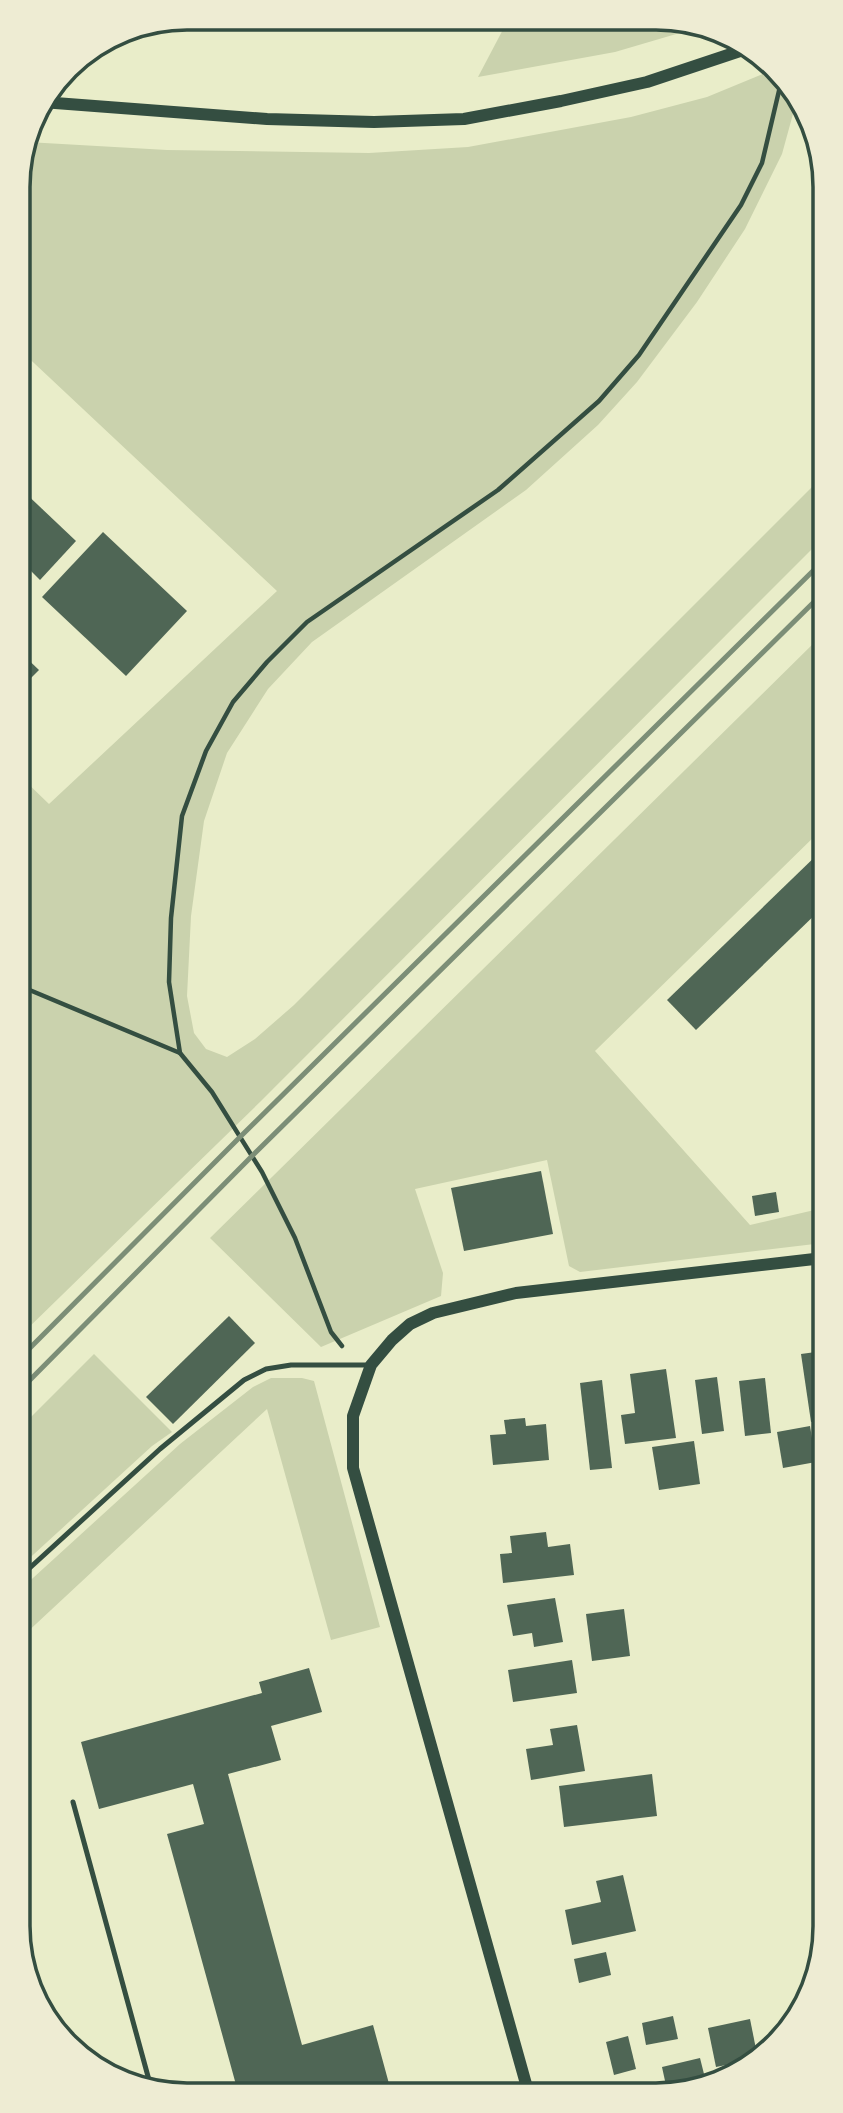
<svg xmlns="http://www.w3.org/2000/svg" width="843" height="2113" viewBox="0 0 843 2113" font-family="Overpass,sans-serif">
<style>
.green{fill:#cad2ad}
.building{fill:#4f6655}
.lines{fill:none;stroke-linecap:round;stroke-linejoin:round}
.path{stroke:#344e41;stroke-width:4.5}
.service{stroke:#344e41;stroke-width:5}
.tertiary{stroke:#344e41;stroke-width:12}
.rail{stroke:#7c8e77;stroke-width:5}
.rim{fill:none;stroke:#344e41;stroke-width:3.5}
</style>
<rect width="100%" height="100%" fill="#e9edc9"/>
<g class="green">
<polygon points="508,20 689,21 700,27 615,52 478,77"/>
<polygon points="777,68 796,103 782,154 745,229 697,302 637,382 598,425 526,490 312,642 268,689 227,753 204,821 191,916 187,996 194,1033 206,1049 227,1057 255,1039 294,1005 821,478 821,540 261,1101 21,1335 20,776 49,804 277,591 18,348 18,175 27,142 167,150 369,153 468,147 631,117 707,97"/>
<polygon points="821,636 822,829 595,1051 750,1225 823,1208 823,1243 580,1272 569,1266 547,1160 415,1189 443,1273 441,1296 321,1347 210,1238"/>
<polygon points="94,1354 172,1432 152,1446 22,1565 22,1426"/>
<polygon points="271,1378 302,1378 314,1381 380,1627 331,1640 267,1409 22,1637 22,1588 180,1444 253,1387"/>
</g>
<g class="building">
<polygon points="19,487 76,541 40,580 19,559"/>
<polygon points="103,532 187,611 126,676 42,597"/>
<polygon points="19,651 39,670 19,690"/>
<polygon points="822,850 822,908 696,1030 667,1000"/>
<polygon points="541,1171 553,1234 464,1251 451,1188"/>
<polygon points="776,1192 779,1212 755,1216 752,1196"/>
<polygon points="229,1316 255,1343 173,1424 146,1397"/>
<polygon points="823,1351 824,1420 811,1422 801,1354"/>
<polygon points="666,1369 676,1438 625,1444 621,1415 635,1413 630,1374"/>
<polygon points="717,1377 724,1431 702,1434 695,1380"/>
<polygon points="765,1378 771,1433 745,1436 739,1381"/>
<polygon points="602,1380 612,1468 590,1470 580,1383"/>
<polygon points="525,1418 526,1426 546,1424 549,1460 493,1465 490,1435 506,1434 504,1420"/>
<polygon points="810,1426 816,1462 783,1468 777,1432"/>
<polygon points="694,1441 700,1484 659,1490 652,1447"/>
<polygon points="546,1532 548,1547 570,1544 574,1575 503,1583 500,1554 512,1553 510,1536"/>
<polygon points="555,1598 563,1642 534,1647 532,1633 513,1636 507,1605"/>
<polygon points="624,1609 630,1656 592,1661 586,1614"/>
<polygon points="572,1660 577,1693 513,1702 508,1670"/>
<polygon points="309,1668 322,1712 271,1726 281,1760 228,1774 302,2045 373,2025 391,2091 238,2092 167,1834 204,1824 193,1784 99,1809 81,1742 262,1693 259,1682"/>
<polygon points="577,1725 585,1771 531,1780 526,1749 553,1745 550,1729"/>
<polygon points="652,1774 657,1816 564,1827 559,1786"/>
<polygon points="623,1875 636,1931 572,1945 565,1910 601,1902 596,1881"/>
<polygon points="606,1952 611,1975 579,1983 574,1959"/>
<polygon points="673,2016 678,2039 646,2045 642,2023"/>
<polygon points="750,2019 757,2054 746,2061 716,2067 708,2028"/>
<polygon points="628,2036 636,2069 614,2075 606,2042"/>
<polygon points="700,2058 707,2086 700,2090 667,2090 662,2067"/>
</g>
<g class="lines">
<g class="path">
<polyline points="20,986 180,1053 212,1092 262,1172 295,1238 331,1332 342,1346"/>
<polyline points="180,1053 169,982 171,918 182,816 206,751 233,702 267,662 307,622 498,490 599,401 639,355 741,205 762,163 782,78"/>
</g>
<g class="service">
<polyline points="22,1575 160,1449 244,1380 266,1369 291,1365 371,1365"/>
<polyline points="73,1802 152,2091"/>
</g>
<g class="tertiary">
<polyline points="42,102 267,119 374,122 464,119 561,101 647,82 743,50"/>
<polyline points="528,2091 353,1468 353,1416 371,1365 392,1340 410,1324 433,1313 516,1293 823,1258"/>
</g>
<g class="rail">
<polyline points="21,1357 240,1137 821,563"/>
<polyline points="21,1389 252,1156 821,595"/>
</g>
</g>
<path d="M0 0H843V2113H0ZM187 30H656A157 157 0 0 1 813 187V1926A157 157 0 0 1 656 2083H187A157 157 0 0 1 30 1926V187A157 157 0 0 1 187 30Z" fill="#eeecd3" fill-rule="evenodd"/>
<path class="rim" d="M187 30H656A157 157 0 0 1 813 187V1926A157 157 0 0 1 656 2083H187A157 157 0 0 1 30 1926V187A157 157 0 0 1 187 30Z"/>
</svg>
